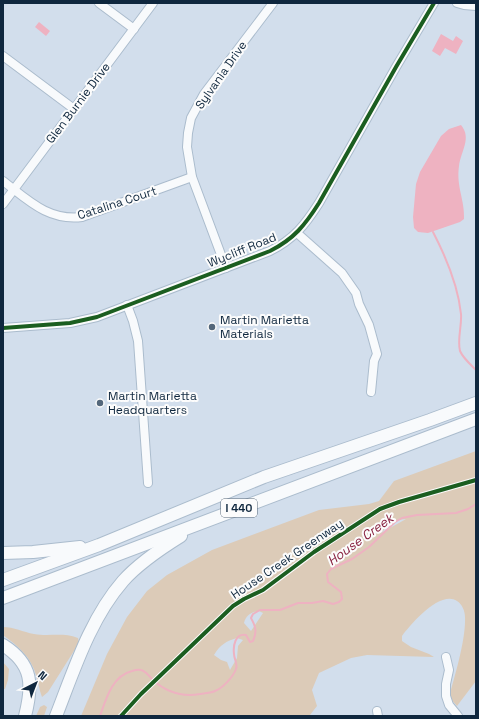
<svg xmlns="http://www.w3.org/2000/svg" width="479" height="719" viewBox="0 0 479 719" font-family="'Space Grotesk',sans-serif">
<style>
.green{fill:#dccbb8;fill-rule:evenodd}
.water{fill:#eeb2c1}
.lines{fill:none;stroke-linecap:round;stroke-linejoin:round}
.stream{stroke:#eeb2c1;stroke-width:2}
.minor-casing{stroke:#abbccd;stroke-width:10}
.highway-casing{stroke:#abbccd;stroke-width:14}
.minor{stroke:#f8fafc;stroke-width:8}
.highway{stroke:#f8fafc;stroke-width:12}
.cycleway-casing{stroke:#fcfcfc;stroke-width:6}
.cycleway{stroke:#1b5e20;stroke-width:4}
.poi-dot{fill:#53677b;stroke:#fcfcfc;stroke-width:1.5}
.labels{text-anchor:middle;stroke-width:4;stroke-linejoin:round;paint-order:stroke}
.shield{fill:#fcfcfc;stroke:#566777;stroke-width:1}
.shield-label{font-size:11px;font-weight:bold;fill:#0f273e}
.street-label{font-size:12px;fill:#0f273e;stroke:#fcfcfc}
.poi-label{font-size:12px;fill:#0f273e;stroke:#fcfcfc;text-anchor:start}
.water-label{font-size:13px;font-style:italic;fill:#871f3e;stroke:#fcfcfc}
</style>
<rect width="100%" height="100%" fill="#d2deec"/>
<g class="green">
<path d="M 476,451 L 476,681 L 457,706 L 449,697 C 455,675 466,639 465,617 C 465,611 462,604 457,601 C 440,590 411,624 402,636 L 402,641 L 411,647 L 429,654 L 434,657 L 367,655 L 351,658 L 319,673 L 312,690 L 317,706 L 310,715 L 305,716 L 81,716 L 107,654 L 127,617 L 147,591 L 167,575 L 212,550 L 319,510 L 369,504 L 379,501 L 394,481 ZM 406,519 L 381,533 C 388,525 395,520 406,519 ZM 259,611 L 263,613 L 251,631 L 244,623 C 246,615 251,612 259,611 ZM 237,638 L 243,640 L 238,646 L 237,658 L 230,670 L 227,662 L 221,660 L 214,655 C 220,645 226,641 237,638 Z"/>
<path d="M 3,627 C 14,627 23,632 34,634 C 49,637 62,632 78,638 L 79,643 L 48,692 L 42,697 C 39,690 39,683 36,675 C 31,657 18,646 3,635 Z"/>
<polygon points="3,662 9,669 8,680 5,689 3,689"/>
<polygon points="44,705 47,707 44,716 36,716 40,707"/>
</g>
<g class="water">
<polygon points="39,22 50,31 46,36 35,27"/>
<polygon points="441,34 453,41 456,36 463,41 456,54 445,48 440,56 432,51"/>
<path d="M 461,125 C 472,138 461,151 459,166 C 456,187 465,200 464,219 L 460,222 L 428,233 L 418,232 L 414,228 L 413,217 L 416,184 L 420,172 L 441,136 L 449,129 Z"/>
</g>
<g class="lines">
<g class="stream">
<path d="M 433,232 C 446,257 458,285 461,314 C 462,326 457,339 460,351 C 463,358 471,365 476,370"/>
<path d="M 100,716 C 106,699 112,676 132,671 C 135,670 138,669 141,670 C 146,671 149,676 153,680 C 166,692 182,697 200,694 C 205,693 211,693 215,691 C 223,688 233,677 236,669 C 238,664 234,659 234,654 C 233,646 235,633 246,635 L 250,642 L 253,641 C 257,632 256,627 251,618 L 253,614 L 260,610 L 280,610 L 298,603 L 312,603 L 323,601 L 333,604 L 339,602 L 342,599 L 341,592 L 328,582 L 327,574 L 331,569 L 352,559 L 369,547 L 395,522 L 402,518 L 417,515 L 456,513 L 468,509 L 476,504"/>
</g>
<defs>
<g id="minor">
<polyline points="99,3 134,29"/>
<polyline points="457,3 464,5 476,6"/>
<polyline points="3,56 74,109"/>
<path d="M 3,181 C 28,200 48,221 82,217 L 192,177"/>
<polyline points="3,204 153,3"/>
<polyline points="297,233 342,273 356,293 359,304 369,325 377,354 374,361 371,392"/>
<polyline points="226,268 192,177 187,147 188,133 191,118 204,94 273,3"/>
<polyline points="127,305 133,321 138,341 148,483"/>
<path d="M 3,328 L 70,323 L 97,317 L 270,251 C 294,239 305,225 319,203 L 396,67 L 434,3"/>
<polyline points="446,657 449,670 446,684 446,696 449,705 458,716"/>
<polyline points="377,711 378,716"/>
</g>
<g id="highway">
<polyline points="3,553 33,552 80,547"/>
<polyline points="3,580 99,545 264,477 430,420 476,403"/>
<polyline points="3,598 476,419"/>
<path d="M 3,645 C 33,664 33,685 25,716"/>
<path d="M 56,716 C 74,670 90,619 123,581 C 139,563 160,549 181,536"/>
</g>
</defs>
<use href="#minor" class="minor-casing"/>
<use href="#highway" class="highway-casing"/>
<use href="#minor" class="minor"/>
<use href="#highway" class="highway"/>
<defs>
<g id="cycleway">
<path d="M 3,328 L 70,323 L 97,317 L 270,251 C 294,239 305,225 319,203 L 396,67 L 434,3"/>
<polyline points="121,716 141,694 233,606 244,599 263,590 314,552 380,509 399,502 476,480"/>
</g>
</defs>
<use href="#cycleway" class="cycleway-casing"/>
<use href="#cycleway" class="cycleway"/>
</g>
<g class="poi-dot">
<circle cx="212" cy="327" r="4"/>
<circle cx="100" cy="403" r="4"/>
</g>
<g class="labels">
<rect class="shield" x="221" y="499" width="36" height="18" rx="3"/>
<g class="shield-label">
<text x="239" y="512">I 440</text>
</g>
<g class="street-label">
<text transform="translate(221 75) rotate(-55)" y="4">Sylvania Drive</text>
<text transform="translate(78 103) rotate(-53)" y="4">Glen Burnie Drive</text>
<text transform="translate(117 203) rotate(-18)" y="4">Catalina Court</text>
<text transform="translate(242 250) rotate(-22)" y="4">Wycliff Road</text>
<text transform="translate(287 559) rotate(-34)" y="4">House Creek Greenway</text>
</g>
<g class="poi-label">
<text x="220" y="324">Martin Marietta<tspan x="220" dy="14">Materials</tspan></text>
<text x="108" y="400">Martin Marietta<tspan x="108" dy="14">Headquarters</tspan></text>
</g>
<g class="water-label">
<text transform="translate(360 539) rotate(-36)" y="5">House Creek</text>
</g>
</g>
<rect width="479" height="719" fill="none" stroke="#0f273e" stroke-width="8"/>
<g transform="translate(36 683) rotate(42)" stroke="#fcfcfc" stroke-width="3" paint-order="stroke">
<path d="M0-3L7 15L0 10L-7 15Z" fill="#0f273e"/>
<text y="-6" font-size="11" font-weight="bold" text-anchor="middle" fill="#0f273e">N</text>
</g>
</svg>
